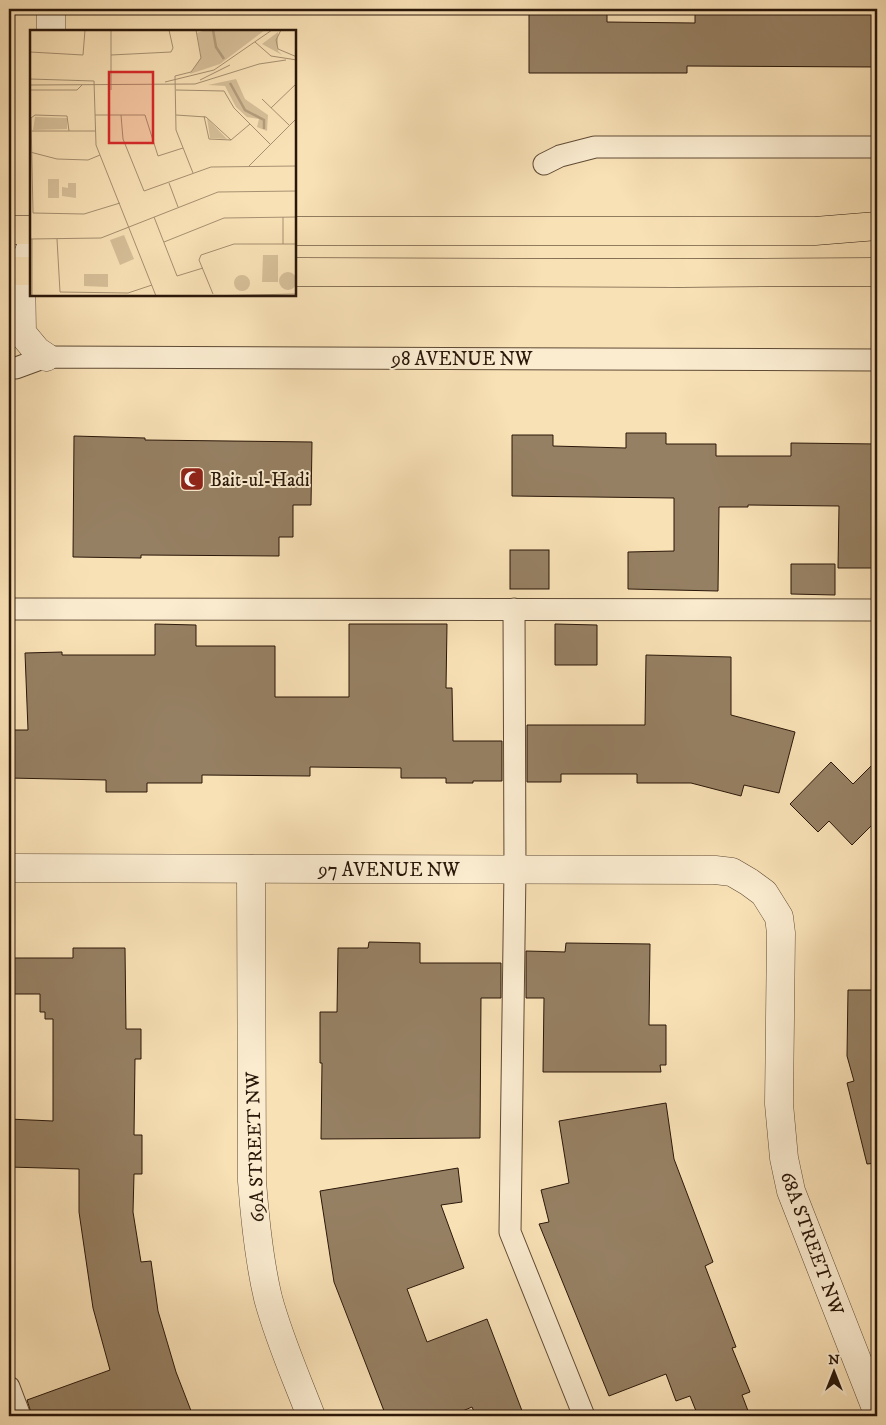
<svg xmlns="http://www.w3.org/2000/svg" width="886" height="1425" viewBox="0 0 886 1425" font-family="'IM FELL DW Pica',serif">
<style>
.building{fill:#968063;stroke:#2a1709}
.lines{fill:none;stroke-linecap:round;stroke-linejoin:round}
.service-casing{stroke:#5e4a34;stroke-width:23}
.minor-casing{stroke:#5e4a34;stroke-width:29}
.primary-casing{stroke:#2a1709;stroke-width:29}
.service{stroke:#fbecd0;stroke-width:21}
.minor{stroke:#fbecd0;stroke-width:28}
.primary{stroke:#f9e1b6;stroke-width:28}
.labels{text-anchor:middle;stroke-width:4;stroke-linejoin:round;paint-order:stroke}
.street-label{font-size:19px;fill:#2a1709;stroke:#fbecd0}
.poi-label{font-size:19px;fill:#2a1709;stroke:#fbecd0;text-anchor:start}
.inset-river{fill:none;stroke:#b39c7b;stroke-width:2.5}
.inset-road{fill:none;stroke:#a69071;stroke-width:1}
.view{fill:#d62828;fill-opacity:0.15;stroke:#d62828;stroke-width:2.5}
.inset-edge{fill:none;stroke:#2a1709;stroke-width:2.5}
</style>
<rect width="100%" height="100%" fill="#f9e1b6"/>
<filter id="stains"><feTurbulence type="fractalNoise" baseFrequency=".004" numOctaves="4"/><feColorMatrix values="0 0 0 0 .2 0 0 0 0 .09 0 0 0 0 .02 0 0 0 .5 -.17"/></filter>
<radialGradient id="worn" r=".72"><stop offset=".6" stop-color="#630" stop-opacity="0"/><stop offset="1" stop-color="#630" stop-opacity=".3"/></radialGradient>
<g class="building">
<polygon points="695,9 851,9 851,14 877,14 877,67 687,66 687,73 529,73 529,14 607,14 607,22 695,23"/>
<polygon points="626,433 666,433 666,444 716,444 716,456 791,456 791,443 877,444 876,568 838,568 839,506 748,505 748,507 719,507 718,591 628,589 628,552 674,551 674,498 512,496 512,435 553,435 553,446 626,448"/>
<polygon points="74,436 145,438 145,440 312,442 311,505 293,505 293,537 279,537 279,556 141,555 141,558 73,557"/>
<rect x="510" y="550" width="39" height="39"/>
<polygon points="791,564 835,564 835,595 791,594"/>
<polygon points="155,624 196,625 196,646 275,646 275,697 349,697 349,624 447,624 446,688 452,688 453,741 502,741 502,781 473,781 473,783 446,783 446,778 401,778 401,768 310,767 310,776 202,775 202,783 147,783 147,792 106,792 106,780 9,778 9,730 28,730 25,653 62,652 62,655 155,655"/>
<polygon points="555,624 597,625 597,665 555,665"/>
<polygon points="646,655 731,657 731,715 795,732 779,793 744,785 741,796 691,783 637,783 637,774 561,774 561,782 527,782 527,725 645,725"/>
<polygon points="877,760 877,820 852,845 829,821 818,832 790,804 831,762 853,784"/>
<polygon points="369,942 420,943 420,963 501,963 501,998 481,998 480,1138 321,1139 322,1063 320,1063 320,1012 337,1012 338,948 368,948"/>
<polygon points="566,943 650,944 649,1025 666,1025 666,1065 660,1065 661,1072 543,1072 544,998 526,998 526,951 565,952"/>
<polygon points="73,948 125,948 126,1029 141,1029 141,1059 135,1059 134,1135 142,1135 142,1174 134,1174 133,1212 141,1262 151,1261 158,1311 176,1372 193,1416 32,1416 27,1400 110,1370 93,1308 79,1212 79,1169 9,1167 9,1119 53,1121 53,1019 45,1019 45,1012 40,1012 40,994 9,994 9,958 73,958"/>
<polygon points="848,990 877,990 877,1163 867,1164 847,1083 854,1081 847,1056"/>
<polygon points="666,1103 674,1159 713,1262 705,1266 736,1347 732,1348 750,1392 742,1395 750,1416 698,1416 690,1396 676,1401 666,1374 609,1396 539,1224 549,1222 541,1190 569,1183 559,1121"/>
<polygon points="458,1168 462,1202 441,1205 464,1268 407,1289 427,1342 487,1319 524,1416 476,1416 472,1407 451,1416 386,1416 334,1282 320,1191"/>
</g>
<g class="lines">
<defs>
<g id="service">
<polyline points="544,164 560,156 595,147 877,147"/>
<polyline points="9,368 16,368 46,357 877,360"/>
<polyline points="9,609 877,610"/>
<polyline points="514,609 515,870 510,1232 584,1416"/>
<polyline points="9,1387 20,1416"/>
</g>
<g id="minor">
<polyline points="51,9 51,31"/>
<polyline points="31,247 21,271 22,333 37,351 46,357"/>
<polyline points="9,868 715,870 732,872 749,882 764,893 779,917 781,933 779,1104 784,1158 791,1191 877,1411"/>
<path d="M 251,869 L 252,1181 C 255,1220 259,1260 268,1298 C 279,1339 296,1377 311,1416"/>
</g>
<g id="primary">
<polyline points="9,230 31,230"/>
<polyline points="295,231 815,231 877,226"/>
<polyline points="9,271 31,271"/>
<polyline points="295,272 679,273 877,272"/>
</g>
</defs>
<use href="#service" class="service-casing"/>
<use href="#minor" class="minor-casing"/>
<use href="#primary" class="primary-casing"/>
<use href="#service" class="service"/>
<use href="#minor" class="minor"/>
<use href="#primary" class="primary"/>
</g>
<defs>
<symbol id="mosque-square" viewBox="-11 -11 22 22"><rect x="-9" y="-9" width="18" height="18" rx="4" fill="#8f2418" stroke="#fbecd0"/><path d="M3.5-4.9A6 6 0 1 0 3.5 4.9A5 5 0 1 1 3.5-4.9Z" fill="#fff"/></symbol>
</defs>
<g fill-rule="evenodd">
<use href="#mosque-square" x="178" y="465" width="28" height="28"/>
</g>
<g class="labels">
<g class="street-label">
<text x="462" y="365">98 AVENUE NW</text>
<text x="389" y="876">97 AVENUE NW</text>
<text transform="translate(254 1147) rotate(-92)" y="7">69A STREET NW</text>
<text transform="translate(813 1243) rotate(70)" y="7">68A STREET NW</text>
</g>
<g class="poi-label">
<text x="210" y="486">Bait-ul-Hadi</text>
</g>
</g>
<g transform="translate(30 30)">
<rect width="266" height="266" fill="#f9e1b6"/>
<path d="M 175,0 L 235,0 L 190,34 L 160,44 L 171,27 L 167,3 ZM 248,2 L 248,21 L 252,25 L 232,14 ZM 206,49 L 215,69 L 238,85 L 237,101 L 227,97 L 229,89 L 217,87 L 206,77 L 195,56 L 178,55 ZM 5,87 L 37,88 L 37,99 L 3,100 ZM 177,88 L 196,108 L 197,109 L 180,108 ZM 18,149 L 29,149 L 29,168 L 18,168 ZM 38,153 L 46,153 L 46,168 L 32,166 L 32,157 L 38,158 ZM 94,205 L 104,229 L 90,235 L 80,210 ZM 233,225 L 248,225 L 248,252 L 232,252 ZM249 251a9 9 0 1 1 18 0a9 9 0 1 1-18 0ZM 54,244 L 78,244 L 78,257 L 54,256 ZM204 253a8 8 0 1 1 16 0a8 8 0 1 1-16 0Z" fill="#d6bf99"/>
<path class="inset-river" d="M 183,0 L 186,17 L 194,29M 200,53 L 215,80 L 234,90 L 234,99"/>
<path class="inset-road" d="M 30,0 L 81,0M 251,0 L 246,10 L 248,19 L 267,27M 225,12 L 241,26 L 267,30M 0,22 L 53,25 L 55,0M 81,25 L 141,22 L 143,18 L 139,0M 0,49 L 64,51 L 66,115 L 126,266M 170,50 L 200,35M 135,52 L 184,40 L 242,0M 0,55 L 165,54 L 229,34 L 256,30M 0,60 L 47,60 L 52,55M 81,60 L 81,0M 146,60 L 194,61 L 204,78 L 240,114M 232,69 L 259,95M 241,78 L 267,53M 65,85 L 115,85 L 128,126 L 153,118M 91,85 L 93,109 L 114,161 L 181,137 L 267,136M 146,85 L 176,87 L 201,110 L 220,94M 174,86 L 179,109 L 201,110M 1,101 L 65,101M 39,101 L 37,86 L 5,85 L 1,88 L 3,183 L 54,184 L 90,173M 0,122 L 27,129 L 58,130 L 70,125M 219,136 L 267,88M 163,143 L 146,100 L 145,46 L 161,42 L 171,28 L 166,0M 139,153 L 148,177M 124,187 L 147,246 L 173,238M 253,187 L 253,214M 0,209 L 71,208 L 188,162 L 267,161M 2,209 L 2,266M 27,209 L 30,262 L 98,263 L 122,255M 134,212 L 194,188 L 267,187M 183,264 L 169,230 L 171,225 L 204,214 L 267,214M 173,266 L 267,264"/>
<path class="view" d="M 79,42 L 123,42 L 123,113 L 79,113 Z"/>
<rect width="266" height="266" class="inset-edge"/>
</g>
<rect width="886" height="1425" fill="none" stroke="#f9e1b6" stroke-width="30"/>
<rect x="10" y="10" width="866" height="1405" fill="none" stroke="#2a1709" stroke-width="2.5"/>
<rect x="15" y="15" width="856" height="1395" fill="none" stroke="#2a1709"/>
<g transform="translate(834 1372)" stroke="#fbecd0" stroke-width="4" paint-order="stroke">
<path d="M0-4L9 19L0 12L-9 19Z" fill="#2a1709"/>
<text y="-8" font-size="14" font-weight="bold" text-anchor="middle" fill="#2a1709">N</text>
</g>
<rect width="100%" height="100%" filter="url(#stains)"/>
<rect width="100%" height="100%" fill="url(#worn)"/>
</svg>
